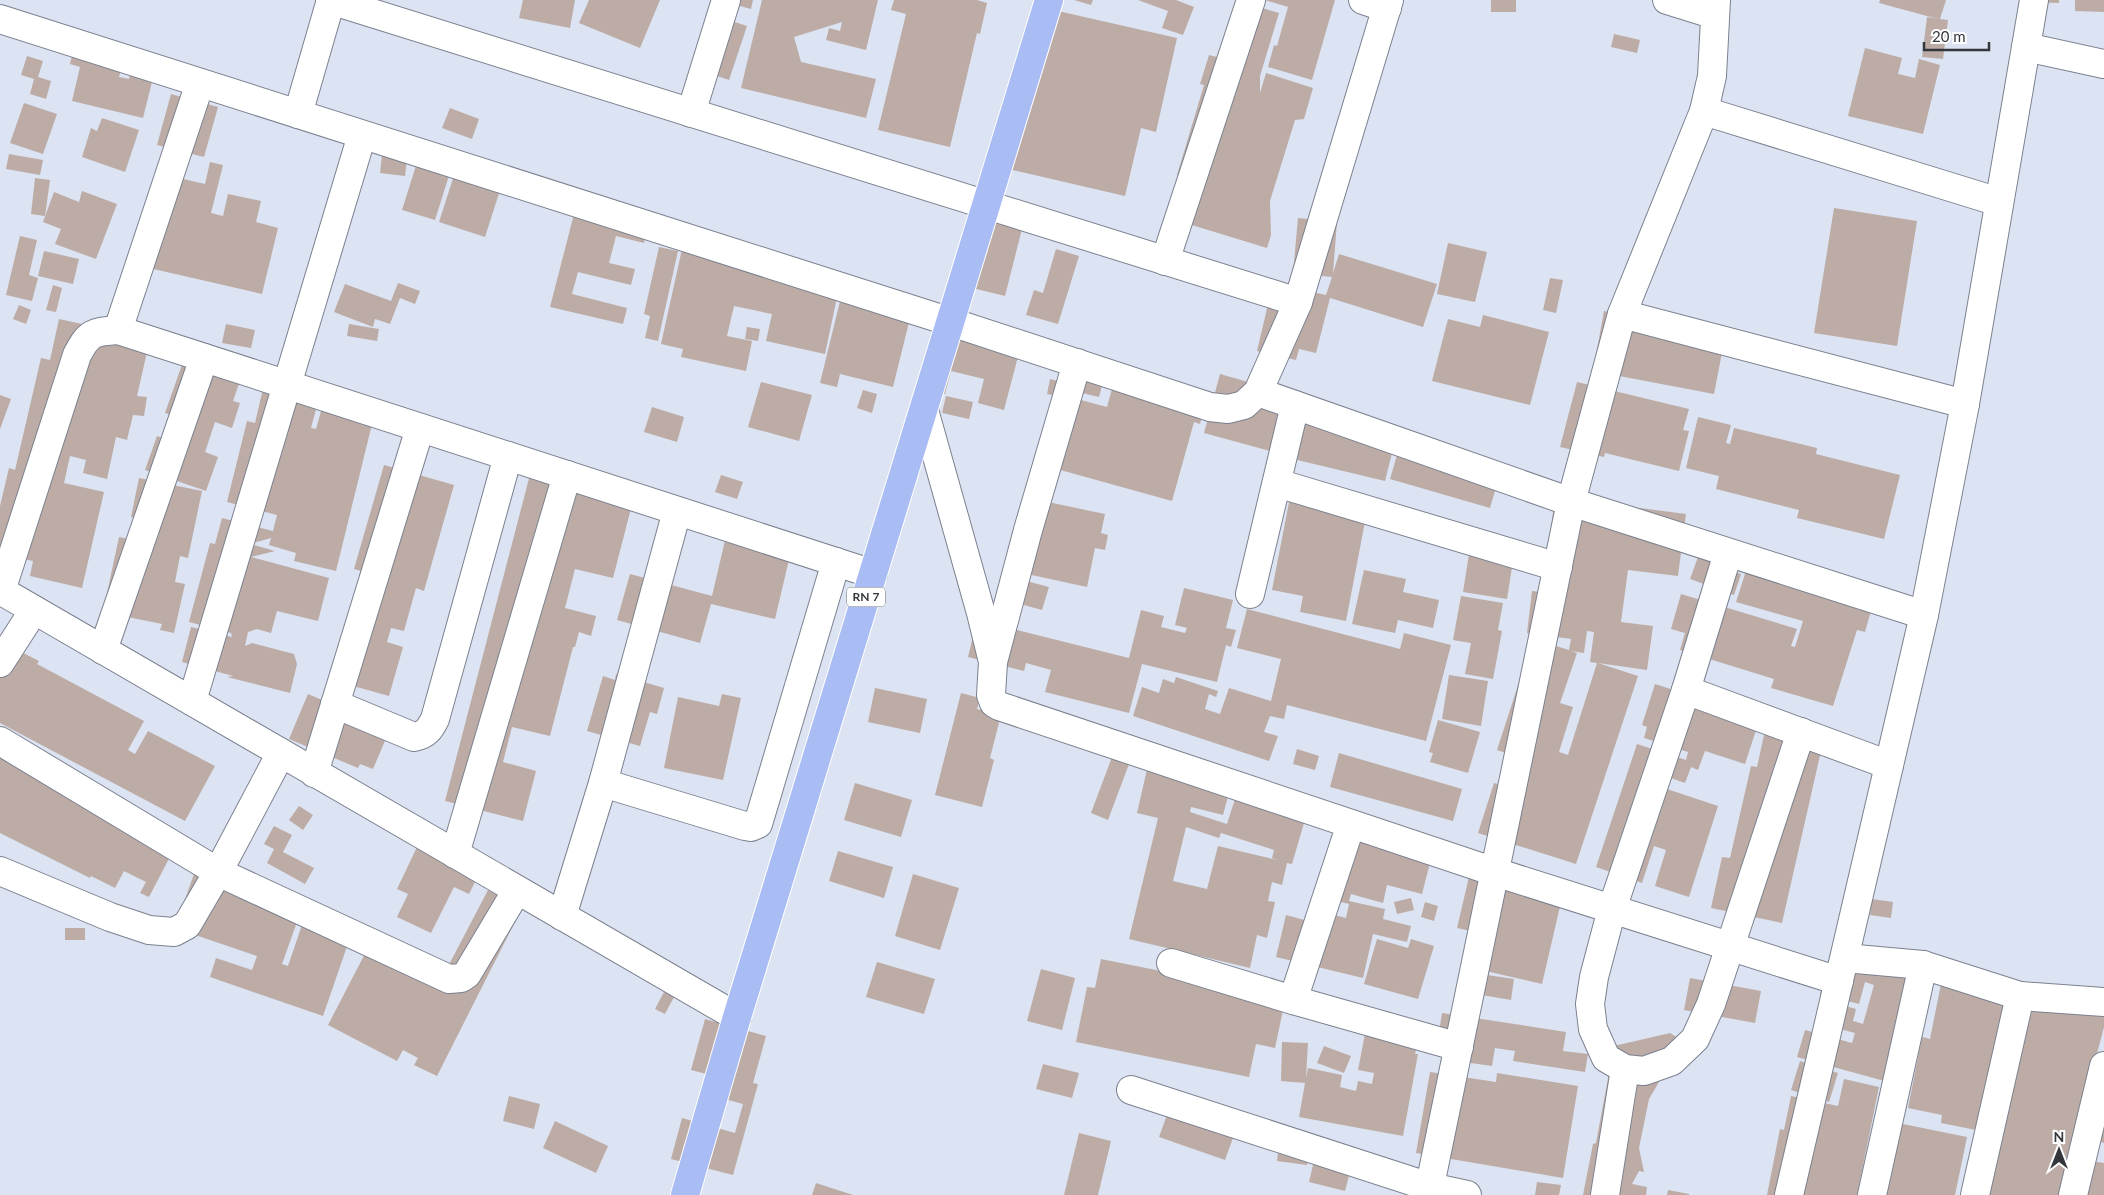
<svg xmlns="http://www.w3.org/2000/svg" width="2104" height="1195" viewBox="0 0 2104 1195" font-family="Lato,sans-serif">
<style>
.building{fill:#bdaca6;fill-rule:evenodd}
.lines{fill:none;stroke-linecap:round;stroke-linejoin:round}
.minor-casing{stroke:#7b818f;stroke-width:30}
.major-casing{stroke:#fff;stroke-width:30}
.minor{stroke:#fff;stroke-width:28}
.major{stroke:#a9bcf4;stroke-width:28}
.labels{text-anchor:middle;stroke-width:4.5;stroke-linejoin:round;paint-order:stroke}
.shield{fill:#fff;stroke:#707276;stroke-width:1}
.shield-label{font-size:12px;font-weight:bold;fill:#33363b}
</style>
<rect width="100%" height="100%" fill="#dce3f2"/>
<g class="building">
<polygon points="523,0 575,0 570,28 519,18"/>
<polygon points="589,0 660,0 640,48 579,23"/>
<polygon points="717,0 753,0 751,9"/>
<polygon points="762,0 878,0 866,50 826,40 829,28 840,31 842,22 794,37 801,62 876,79 866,118 741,88"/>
<polygon points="894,0 977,0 987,3 980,34 977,33 950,147 878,130 906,14 891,10"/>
<polygon points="1074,0 1093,0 1091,5"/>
<polygon points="1138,0 1176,0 1194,7 1183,35 1162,28 1168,11"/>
<polygon points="1265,0 1335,0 1312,80 1268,67 1274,45 1277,46 1288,7"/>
<rect x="1491" y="0" width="25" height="12"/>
<polygon points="1880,0 1946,0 1940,19 1948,20 1943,59 1922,57 1927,17 1938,19 1879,3"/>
<polygon points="2019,0 2059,0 2059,3 2019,2"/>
<polygon points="2075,0 2104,0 2104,12 2075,11"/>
<polygon points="1239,1 1279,13 1260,76 1260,93 1266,73 1313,88 1304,119 1295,120 1270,201 1271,235 1267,248 1172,219 1185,178 1177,175 1204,85 1200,84 1209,55 1221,58"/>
<polygon points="1036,6 1177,38 1156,132 1141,128 1125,196 1008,169"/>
<polygon points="713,15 747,26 729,80 691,67"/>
<polygon points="1614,34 1640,40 1637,53 1611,47"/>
<polygon points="74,47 124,59 119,77 129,79 131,68 154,74 143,118 72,101 80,67 70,64"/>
<polygon points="1865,48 1902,58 1898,74 1915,78 1919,59 1940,65 1923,134 1848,116"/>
<polygon points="27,56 43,61 38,77 51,81 46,99 30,94 34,79 21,75"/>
<polygon points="171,94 218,107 204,157 157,145"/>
<polygon points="24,103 57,114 43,154 10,143"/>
<polygon points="450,108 479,119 472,139 442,128"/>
<polygon points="102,118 139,130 125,172 82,157 91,128 97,131"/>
<polygon points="383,146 408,149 405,176 380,173"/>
<polygon points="9,154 43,160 40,175 6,169"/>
<polygon points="419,156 452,166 435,220 402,210"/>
<polygon points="210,162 223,165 211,213 223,216 228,194 261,201 256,222 278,228 262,294 136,265 157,173 205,184"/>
<polygon points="456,169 502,184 485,237 439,222"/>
<polygon points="35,178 50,180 45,216 31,214"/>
<polygon points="82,191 117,204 96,259 55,244 61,229 43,222 54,192 79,202"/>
<polygon points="972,208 1024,221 1005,296 952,283"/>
<polygon points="1834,208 1917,221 1897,346 1814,333"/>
<polygon points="575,210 647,228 644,243 616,236 609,263 635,269 631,285 578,272 572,294 627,308 623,324 550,307"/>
<polygon points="1298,218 1337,222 1333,273 1339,254 1437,284 1423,327 1330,298 1316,353 1299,349 1296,360 1257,351 1273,283 1326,295 1332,277 1293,273"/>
<polygon points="20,236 37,240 29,275 38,278 32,301 6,295"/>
<polygon points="1448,243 1487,252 1475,302 1437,294"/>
<polygon points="659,247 678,251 658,341 645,338 650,316 644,314"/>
<polygon points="682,249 840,283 825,354 766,341 772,314 734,306 727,336 752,341 746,371 681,357 683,349 661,344"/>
<polygon points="1056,249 1079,256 1058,324 1026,315 1034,290 1043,293"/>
<polygon points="44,251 79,259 73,284 38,276"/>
<polygon points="1550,278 1563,280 1556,313 1543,310"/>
<polygon points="398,283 420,291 415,304 400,298 390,324 375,319 373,327 334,312 345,284 391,301"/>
<polygon points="53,285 62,288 56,312 46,310"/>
<polygon points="842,293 912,310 893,387 840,374 837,387 820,383"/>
<polygon points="19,305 31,310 26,324 13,319"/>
<polygon points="1604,311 1725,337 1714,394 1593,371"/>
<polygon points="1483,315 1549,332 1530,405 1432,381 1448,319 1480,327"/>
<polygon points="59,319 150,339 137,396 147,397 144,416 133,415 127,440 116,437 107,479 83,473 86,460 70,456 64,483 104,492 82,588 30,576 33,561 0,554 0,506 9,468 15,470 41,358 50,360"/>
<polygon points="226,324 255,330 251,348 222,343"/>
<polygon points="349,324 379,329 377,341 347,336"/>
<polygon points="941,324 1021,345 1004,410 978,403 984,379 951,371 945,394 924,388"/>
<polygon points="747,327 760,329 758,341 745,339"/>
<polygon points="185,356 242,375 233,401 240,403 232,428 215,422 205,452 218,457 206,491 145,470 157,436 163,438 171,415 165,413"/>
<polygon points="1065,369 1104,378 1099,397 1078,392 1073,416 1049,411 1050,405 1064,408 1066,398 1047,394 1050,379 1062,382"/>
<polygon points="1220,374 1294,395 1278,453 1204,433"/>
<polygon points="1115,378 1205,404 1200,424 1194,422 1172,501 1046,466 1060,420 1074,424 1081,400 1107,407"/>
<polygon points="761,382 812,395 799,441 748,427"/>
<polygon points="1577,382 1689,409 1683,430 1689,431 1679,471 1605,453 1604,457 1560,447"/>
<polygon points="264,384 319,398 311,428 316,429 323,404 374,416 336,571 294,561 296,553 269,545 271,538 250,544 275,551 251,557 329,578 318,621 277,611 271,633 257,629 248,632 245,646 252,643 294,654 297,664 290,693 227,677 233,676 182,662 191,627 232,637 231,633 189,622 210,543 215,544 222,518 273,531 277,515 227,502 247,421 255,423"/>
<polygon points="863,390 877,394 872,413 857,408"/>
<polygon points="0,395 11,399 0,429"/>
<polygon points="946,396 973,402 969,419 942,413"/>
<polygon points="1302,406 1398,429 1385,481 1289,458"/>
<polygon points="652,407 684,417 677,442 644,432"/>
<polygon points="1698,417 1731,425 1726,443 1730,444 1734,428 1817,448 1816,454 1900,475 1884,539 1797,518 1799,510 1716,489 1719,476 1686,468"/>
<polygon points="1402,438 1502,467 1490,508 1390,479"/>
<polygon points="533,463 636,489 613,578 575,569 565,608 596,616 591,636 579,632 575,647 573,647 550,736 512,727 503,762 536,771 523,821 445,801"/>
<polygon points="384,465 454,485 424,591 416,588 404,631 391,628 387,642 403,647 389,696 328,679 361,571 354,569"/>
<polygon points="721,475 743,482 737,499 715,492"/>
<polygon points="139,478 202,491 188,558 180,556 175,582 185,584 174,633 160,630 162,624 103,612 119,537 134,540 139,519 131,517"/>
<polygon points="1291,492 1368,506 1346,621 1300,612 1303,596 1272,590"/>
<path d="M 1555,497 L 1686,514 L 1678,576 L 1628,570 L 1621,622 L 1653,626 L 1647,670 L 1598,663 L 1638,676 L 1576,864 L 1478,833 L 1494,783 L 1502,785 L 1512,755 L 1497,750 L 1533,639 L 1569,650 L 1571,639 L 1527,633 L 1532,591 L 1565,595 L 1544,581 ZM 1587,631 L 1594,632 L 1590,662 L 1597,663 L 1568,755 L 1559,752 L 1573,707 L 1560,703 L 1577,653 L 1571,651 L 1584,653 Z"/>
<polygon points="1043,501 1105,514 1101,533 1108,535 1105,550 1095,548 1087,587 1027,574"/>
<polygon points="727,532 792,547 775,619 711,604 700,643 617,620 630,574 712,596"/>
<polygon points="1706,535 1728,570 1741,574 1734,595 1690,579"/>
<polygon points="1752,552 1872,607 1865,632 1857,630 1833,706 1771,688 1774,679 1680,650 1685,633 1671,629 1681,594 1797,629 1791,646 1795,647 1803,621 1736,602"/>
<polygon points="1469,554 1513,561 1507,599 1463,592"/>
<polygon points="1364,570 1406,579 1403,592 1439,600 1433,628 1398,620 1395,633 1352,624"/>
<polygon points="1026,581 1049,587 1042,610 1020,604"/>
<polygon points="1184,588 1233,600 1226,628 1236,630 1231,647 1226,645 1217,682 1142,664 1129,713 1045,692 1051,670 1026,663 1024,671 968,657 977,620 1129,658 1141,610 1164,616 1161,627 1185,633 1187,628 1175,625"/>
<polygon points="1461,596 1503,603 1498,630 1502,631 1493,679 1465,674 1471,643 1453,640"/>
<polygon points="1247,609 1400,649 1404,633 1451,645 1426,741 1287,705 1284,719 1270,716 1264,732 1278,736 1269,761 1133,716 1142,687 1159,693 1163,679 1174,683 1176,677 1218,691 1216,697 1209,694 1205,709 1220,714 1229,688 1271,701 1281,659 1237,648"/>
<polygon points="0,641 39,661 37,664 144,721 128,750 135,754 148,731 215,766 185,821 0,723"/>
<polygon points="616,674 664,688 657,714 650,712 640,746 587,731 603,676 615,680"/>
<polygon points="1449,675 1488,681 1481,726 1442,719"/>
<polygon points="1655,684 1760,718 1745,764 1705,751 1698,770 1691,767 1685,783 1668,777 1664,788 1718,806 1689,897 1655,886 1666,850 1654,846 1642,883 1596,867 1637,744 1686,760 1688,752 1644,738 1647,727 1642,725"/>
<polygon points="875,688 927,699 920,733 868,722"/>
<polygon points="961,693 980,698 977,709 1001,715 990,758 994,760 982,807 935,795"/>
<polygon points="308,694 390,729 373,769 360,764 358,768 289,739"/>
<polygon points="722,694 741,698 723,780 664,768 678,697 719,706"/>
<polygon points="1768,717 1826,729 1782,923 1711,908 1722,857 1730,858 1751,766 1757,767"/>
<polygon points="1438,720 1480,732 1468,773 1430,762 1433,753 1429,752"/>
<polygon points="0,749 174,849 149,897 140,893 146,882 124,871 115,888 91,876 90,878 0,833"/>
<polygon points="1115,749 1132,756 1108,820 1091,813"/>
<polygon points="1297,749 1319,756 1315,770 1293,764"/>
<polygon points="1339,753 1462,789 1453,821 1330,787"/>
<path d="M 1148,765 L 1231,785 L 1223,815 L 1191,807 L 1190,812 L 1227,824 L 1240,783 L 1309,806 L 1292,864 L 1287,863 L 1282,885 L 1272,882 L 1268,901 L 1275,902 L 1267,938 L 1257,935 L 1250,968 L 1129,939 L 1158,818 L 1137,813 ZM 1186,827 L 1219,838 L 1221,833 L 1274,850 L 1272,858 L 1277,860 L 1218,846 L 1207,889 L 1173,881 Z"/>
<polygon points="855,783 912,800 901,837 844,820"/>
<polygon points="299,806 313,815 303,830 289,820"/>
<polygon points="1336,824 1433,851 1422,894 1387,885 1383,903 1351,894 1349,901 1385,909 1383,919 1411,926 1407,942 1373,934 1363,978 1276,957 1286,915 1308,921 1311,909 1346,918 1349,904 1317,896"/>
<polygon points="274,826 292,835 283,852 314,868 305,884 267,863 274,849 264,844"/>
<polygon points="418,845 479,874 469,894 454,887 431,933 397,917 408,894 397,889"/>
<polygon points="838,851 893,867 884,898 829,881"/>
<polygon points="1472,864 1565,885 1542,984 1481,970 1489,935 1457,928"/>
<polygon points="195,871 302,908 282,964 288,966 305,916 352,932 323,1016 210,977 216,958 252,970 257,956 172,927 192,921 183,905"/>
<polygon points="913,874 959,888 940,950 895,936"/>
<polygon points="488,890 522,908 437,1076 414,1065 418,1058 403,1050 397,1061 328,1025 371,942 442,978"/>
<polygon points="1411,898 1414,910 1397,914 1394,902"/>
<polygon points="1872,899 1893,902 1891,918 1870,915"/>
<polygon points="1425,902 1438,906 1434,921 1421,917"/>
<rect x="65" y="928" width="20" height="12"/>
<polygon points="1377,939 1408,948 1411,939 1434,946 1418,999 1364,984"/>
<polygon points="1833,948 1918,971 1888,1082 1797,1057 1805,1030 1852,1043 1855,1033 1817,1023 1823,1000 1856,1009 1853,1021 1863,1024 1874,985 1865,982 1859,1004 1820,994"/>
<polygon points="1101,959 1286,996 1275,1048 1256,1044 1249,1077 1076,1042 1087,987 1095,988"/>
<polygon points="877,962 935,979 924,1014 866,997"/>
<polygon points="1041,969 1075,978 1062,1030 1027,1021"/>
<polygon points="1467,972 1514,979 1511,1000 1464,992"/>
<polygon points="1943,974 2010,988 1981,1131 1941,1123 1942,1115 1908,1108 1922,1037 1930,1039"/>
<polygon points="1690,978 1761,991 1755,1023 1684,1010"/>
<polygon points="664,992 674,997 665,1014 655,1009"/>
<polygon points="2037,993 2104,1007 2104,1027 2060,1195 1981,1195"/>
<polygon points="1369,1013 1421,1023 1415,1054 1418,1054 1403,1136 1299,1117 1305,1083 1281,1081 1282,1042 1308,1043 1306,1078 1308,1068 1342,1075 1340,1087 1356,1091 1358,1081 1372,1084 1374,1073 1358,1070"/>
<polygon points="1442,1013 1566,1032 1563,1051 1588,1054 1585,1072 1513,1061 1515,1051 1495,1048 1492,1066 1464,1062 1437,1045"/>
<polygon points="705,1019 766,1036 753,1083 758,1084 733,1175 671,1159 682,1118 735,1133 743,1104 721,1098 726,1079 691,1070"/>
<polygon points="1670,1033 1683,1041 1649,1099 1639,1148 1644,1172 1639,1171 1632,1184 1647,1187 1646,1195 1583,1195 1593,1144 1596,1143 1614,1046"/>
<polygon points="1324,1046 1351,1056 1344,1073 1317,1063"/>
<polygon points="1800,1061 1838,1073 1829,1102 1791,1090"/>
<polygon points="1043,1064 1079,1073 1072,1098 1036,1089"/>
<polygon points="1430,1072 1496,1082 1497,1073 1578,1086 1563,1178 1416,1153"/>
<polygon points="1844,1079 1879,1087 1857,1195 1767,1195 1780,1129 1784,1130 1791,1096 1838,1106"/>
<polygon points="509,1096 540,1104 534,1129 503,1121"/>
<polygon points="1171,1104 1237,1127 1225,1160 1159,1137"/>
<polygon points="2104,1109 2104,1143 2097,1141"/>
<polygon points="555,1121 608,1146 596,1173 543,1148"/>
<polygon points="1898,1123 1967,1137 1955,1195 1880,1195"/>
<polygon points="1079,1133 1111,1141 1098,1195 1064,1195"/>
<polygon points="1279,1143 1309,1146 1307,1165 1277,1161"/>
<polygon points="1316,1152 1353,1160 1345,1191 1309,1182"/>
<polygon points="2086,1160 2104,1163 2104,1195 2084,1195"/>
<polygon points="1537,1182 1561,1185 1559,1195 1535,1195"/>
<polygon points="816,1183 853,1195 812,1195"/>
<polygon points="1668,1190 1689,1194 1689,1195 1667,1195"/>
</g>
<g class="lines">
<defs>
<g id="minor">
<polyline points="330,0 1298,302"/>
<polyline points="1363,0 1387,8"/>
<polyline points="1667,0 1715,15"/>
<polyline points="0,19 951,322 1210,407 1228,409 1244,405 1258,392 1298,302 1389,0"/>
<polyline points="2026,47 2104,64"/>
<polyline points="200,83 118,330 873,574"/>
<polyline points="1704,111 1999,202"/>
<polyline points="691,113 726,0"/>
<polyline points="298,114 331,0"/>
<polyline points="1165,261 1251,0"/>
<polyline points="1622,314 1965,404"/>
<polyline points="1077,363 1028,530 993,662 991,695 994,703 999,706 1495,872 1839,981"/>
<polyline points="1258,392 1571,502 1924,615"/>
<polyline points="924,410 981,613 992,658"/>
<polyline points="1277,483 1558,567"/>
<polyline points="1728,553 1686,690 1612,909 1594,977 1590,1004 1593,1029 1606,1058 1625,1069 1644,1071 1672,1061 1695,1039 1711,1004 1801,732"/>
<polyline points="0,590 737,1017"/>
<path d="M 1,591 L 77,355 C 89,332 93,332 118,330"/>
<polyline points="1250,594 1295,405"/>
<polyline points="103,650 204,358"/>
<polyline points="0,663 34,610"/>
<polyline points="1686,690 1889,765"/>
<polyline points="192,701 362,135"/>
<path d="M 335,704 L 414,737 C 426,735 430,729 435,719 L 508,456"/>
<polyline points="0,741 218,872 449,979 461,978 467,974 517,890"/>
<polyline points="314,773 420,428"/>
<polyline points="603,783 745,826 751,827 758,824 836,562"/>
<polyline points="1351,824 1293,1000 1459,1047"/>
<polyline points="455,854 567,475"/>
<polyline points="0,871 110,917 149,930 174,932 187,925 218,872 281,753"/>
<polyline points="562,916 603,783 677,511"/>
<polyline points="1845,958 1923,965 2020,996 2104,1002"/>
<polyline points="1171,963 1293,1000"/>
<polyline points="1131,1090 1430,1187 1467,1195"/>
<polyline points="1428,1195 1571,502 1622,314 1704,111 1712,76 1716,0"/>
<polyline points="1605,1195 1625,1069"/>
<polyline points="1789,1195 1924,615 1965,404 2034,0"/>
<polyline points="1872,1195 1923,965"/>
<polyline points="1975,1195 2020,996"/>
<polyline points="2073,1195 2104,1066"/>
</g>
<polyline id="major" points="685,1195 737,1017 1049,0"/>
</defs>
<use href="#minor" class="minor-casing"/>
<use href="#major" class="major-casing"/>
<use href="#minor" class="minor"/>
<use href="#major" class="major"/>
</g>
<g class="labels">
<rect class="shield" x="847" y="587.5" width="38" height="19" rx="4"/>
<g class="shield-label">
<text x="866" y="601">RN 7</text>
</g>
</g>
<g transform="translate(2059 1150)" stroke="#ffffff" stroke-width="4" paint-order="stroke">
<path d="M0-4L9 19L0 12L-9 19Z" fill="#33363b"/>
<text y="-8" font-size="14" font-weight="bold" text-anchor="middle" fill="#33363b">N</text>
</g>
<path d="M1924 42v8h65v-8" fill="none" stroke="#33363b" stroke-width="2.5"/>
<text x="1932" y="42" font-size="15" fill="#33363b" stroke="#ffffff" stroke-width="4" paint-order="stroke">20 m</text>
</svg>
